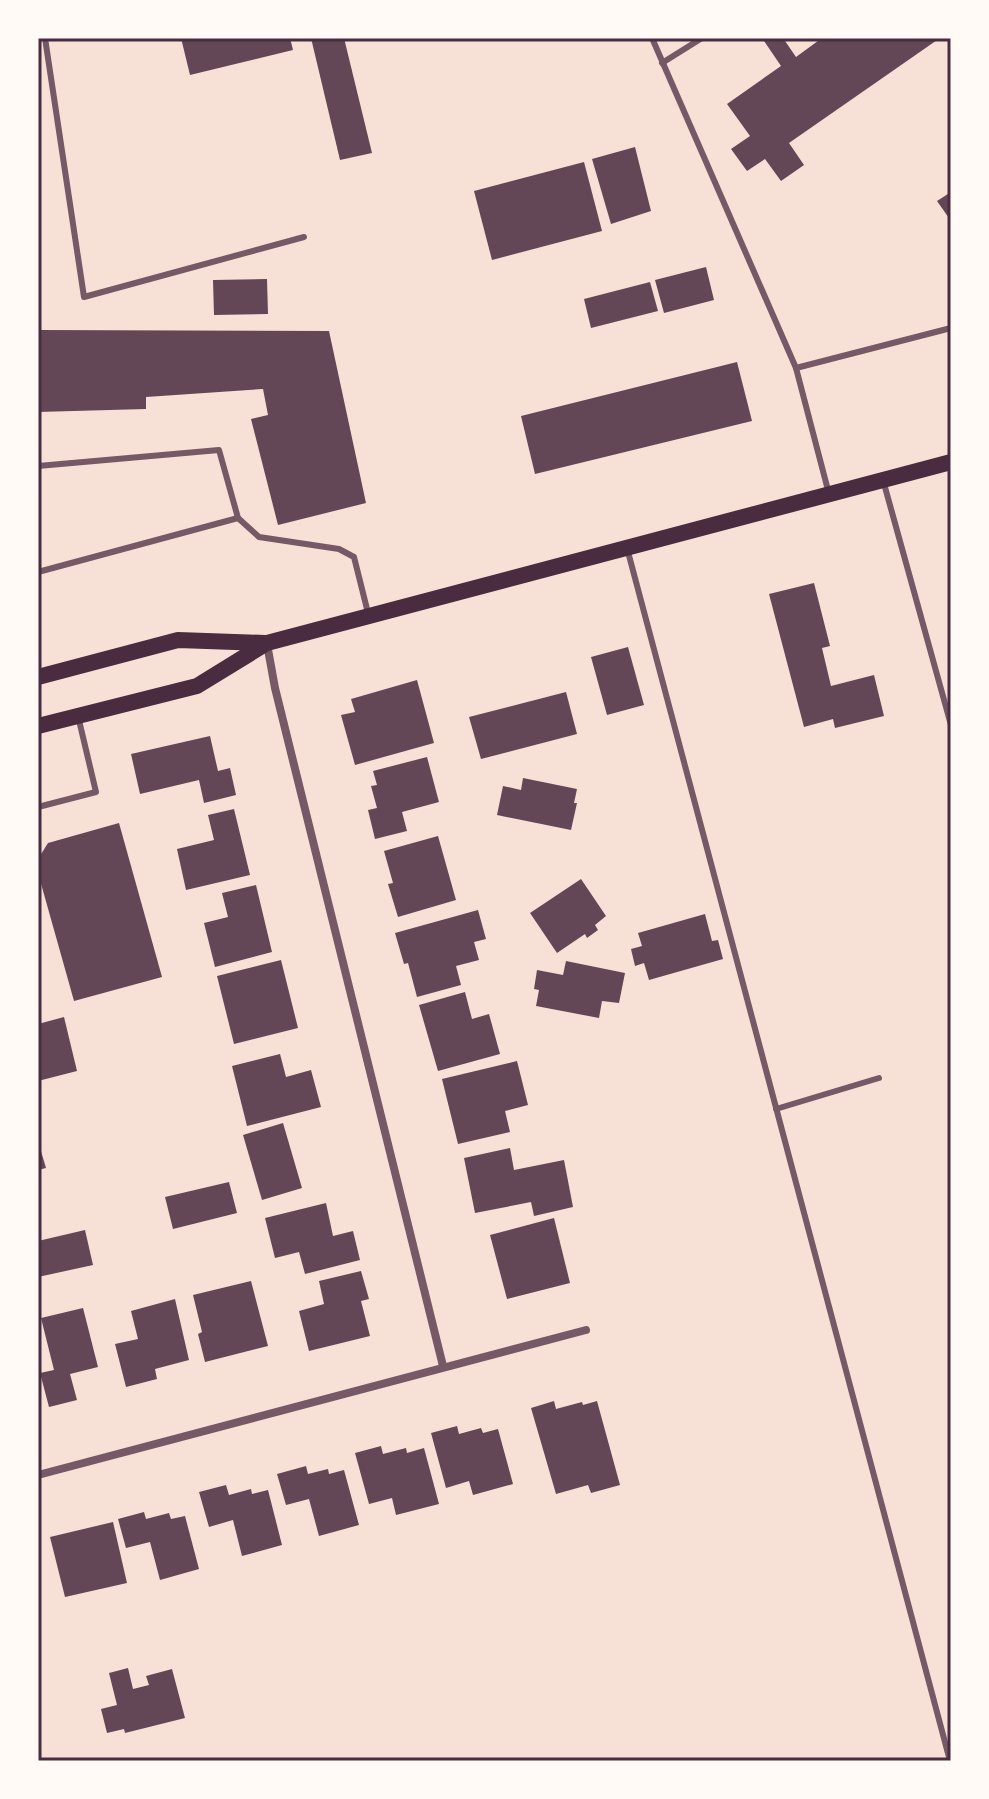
<svg xmlns="http://www.w3.org/2000/svg" width="989" height="1799" viewBox="0 0 989 1799" font-family="'Public Sans',sans-serif">
<style>
.building{fill:#644757}
.lines{fill:none;stroke-linecap:round;stroke-linejoin:round}
.service{stroke:#755966;stroke-width:6}
.minor{stroke:#755966;stroke-width:8}
.secondary{stroke:#4a2c40;stroke-width:16}
.neatline{fill:none;stroke:#4a2c40;stroke-width:3}
</style>
<rect width="100%" height="100%" fill="#f7e1d7"/>
<g class="building">
<polygon points="181,38 290,38 293,50 190,75"/>
<polygon points="311,38 344,38 372,153 340,160"/>
<polygon points="762,38 783,38 796,57 822,38 940,38 789,143 804,165 781,181 765,159 747,171 731,149 750,136 727,104 781,66"/>
<polygon points="635,147 651,211 611,224 592,159"/>
<polygon points="584,162 602,231 492,260 474,191"/>
<polygon points="951,192 951,221 937,201"/>
<polygon points="706,267 714,300 664,313 655,280"/>
<polygon points="267,279 268,314 214,315 213,280"/>
<polygon points="650,282 658,311 591,328 584,299"/>
<polygon points="38,330 329,331 366,503 278,525 251,419 268,415 263,389 146,397 146,409 38,412"/>
<polygon points="737,362 752,421 535,474 521,416"/>
<polygon points="814,583 830,646 822,648 831,686 874,675 884,716 835,728 833,719 804,727 769,594"/>
<polygon points="628,647 644,705 607,715 591,657"/>
<polygon points="417,680 434,743 355,765 341,715 355,712 351,699"/>
<polygon points="566,692 577,734 481,759 469,717"/>
<polygon points="210,736 218,771 230,768 236,795 204,803 199,780 140,794 131,754"/>
<polygon points="427,757 439,802 402,812 407,831 375,839 368,810 377,808 371,786 377,785 373,771"/>
<polygon points="523,778 577,789 574,803 577,803 571,830 497,815 503,786 521,790"/>
<polygon points="234,809 250,875 186,890 177,849 214,840 208,815"/>
<polygon points="119,823 162,977 74,1001 38,873 38,859 48,843"/>
<polygon points="438,836 456,900 398,917 388,884 393,883 384,851"/>
<polygon points="581,879 606,916 595,925 598,930 587,938 585,934 557,953 530,913"/>
<polygon points="256,885 272,952 215,967 204,923 228,917 222,893"/>
<polygon points="478,910 486,939 474,942 479,960 456,966 461,985 417,997 408,963 404,964 395,933"/>
<polygon points="705,914 712,941 718,940 723,959 649,980 644,963 635,966 631,949 642,946 638,933"/>
<polygon points="281,960 298,1028 234,1044 217,976"/>
<polygon points="566,961 625,973 619,1003 602,1001 599,1018 536,1006 539,990 534,989 537,970 563,975"/>
<polygon points="465,992 472,1019 489,1014 500,1054 438,1071 419,1005"/>
<polygon points="64,1017 77,1071 38,1081 38,1024"/>
<polygon points="280,1054 286,1077 311,1070 321,1107 247,1126 232,1066"/>
<polygon points="517,1061 528,1105 505,1111 510,1132 458,1144 442,1079"/>
<polygon points="283,1123 302,1188 262,1200 243,1135"/>
<polygon points="38,1141 46,1168 38,1170"/>
<polygon points="510,1148 514,1170 564,1160 573,1207 534,1216 531,1202 475,1213 464,1158"/>
<polygon points="229,1182 237,1213 173,1229 165,1197"/>
<polygon points="326,1203 333,1236 353,1231 360,1260 305,1274 299,1252 275,1258 265,1218"/>
<polygon points="554,1218 570,1283 507,1299 490,1235"/>
<polygon points="85,1230 93,1265 38,1277 38,1241"/>
<polygon points="361,1271 369,1299 361,1301 370,1336 309,1351 299,1311 324,1304 319,1281"/>
<polygon points="251,1281 268,1346 205,1362 198,1334 202,1332 193,1295"/>
<polygon points="175,1299 189,1360 155,1369 157,1379 126,1387 115,1344 138,1339 131,1311"/>
<polygon points="83,1308 98,1367 70,1374 77,1400 49,1407 40,1373 54,1370 41,1318"/>
<polygon points="554,1401 556,1409 582,1402 583,1405 597,1401 620,1485 591,1493 588,1485 556,1494 531,1408"/>
<polygon points="457,1426 459,1434 481,1428 483,1433 498,1429 513,1484 473,1495 469,1481 446,1488 431,1433"/>
<polygon points="381,1446 383,1454 406,1448 407,1453 424,1448 439,1504 396,1515 392,1498 369,1504 355,1453"/>
<polygon points="306,1466 308,1474 328,1469 329,1474 344,1470 359,1525 319,1536 309,1499 286,1505 277,1474"/>
<polygon points="226,1485 229,1495 251,1489 252,1494 268,1490 282,1545 242,1556 233,1520 209,1527 199,1492"/>
<polygon points="144,1512 146,1519 169,1513 171,1519 185,1516 199,1569 160,1580 150,1542 126,1548 118,1519"/>
<polygon points="113,1522 127,1583 65,1597 50,1537"/>
<polygon points="128,1668 133,1689 149,1685 146,1676 172,1669 185,1718 125,1733 124,1729 107,1733 101,1709 117,1705 109,1673"/>
</g>
<g class="lines">
<g class="service">
<polyline points="45,38 84,297 304,237"/>
<polyline points="652,38 796,368 829,494"/>
<polyline points="662,63 702,38"/>
<polyline points="796,368 951,328"/>
<polyline points="38,466 219,450 238,518 259,537 339,549 354,557 368,613"/>
<polyline points="883,480 951,725"/>
<polyline points="627,548 950,1761"/>
<polyline points="38,572 238,518"/>
<polyline points="38,807 96,792 78,716"/>
<polyline points="776,1109 879,1078"/>
</g>
<g class="minor">
<polyline points="267,644 275,688 443,1366"/>
<polyline points="38,1475 586,1330"/>
</g>
<g class="secondary">
<polyline points="38,677 178,640 265,643"/>
<polyline points="38,726 197,686 267,643 951,462"/>
</g>
</g>
<rect width="989" height="1799" fill="none" stroke="#fffaf5" stroke-width="80"/>
<rect x="40" y="40" width="909" height="1719" class="neatline"/>
</svg>
